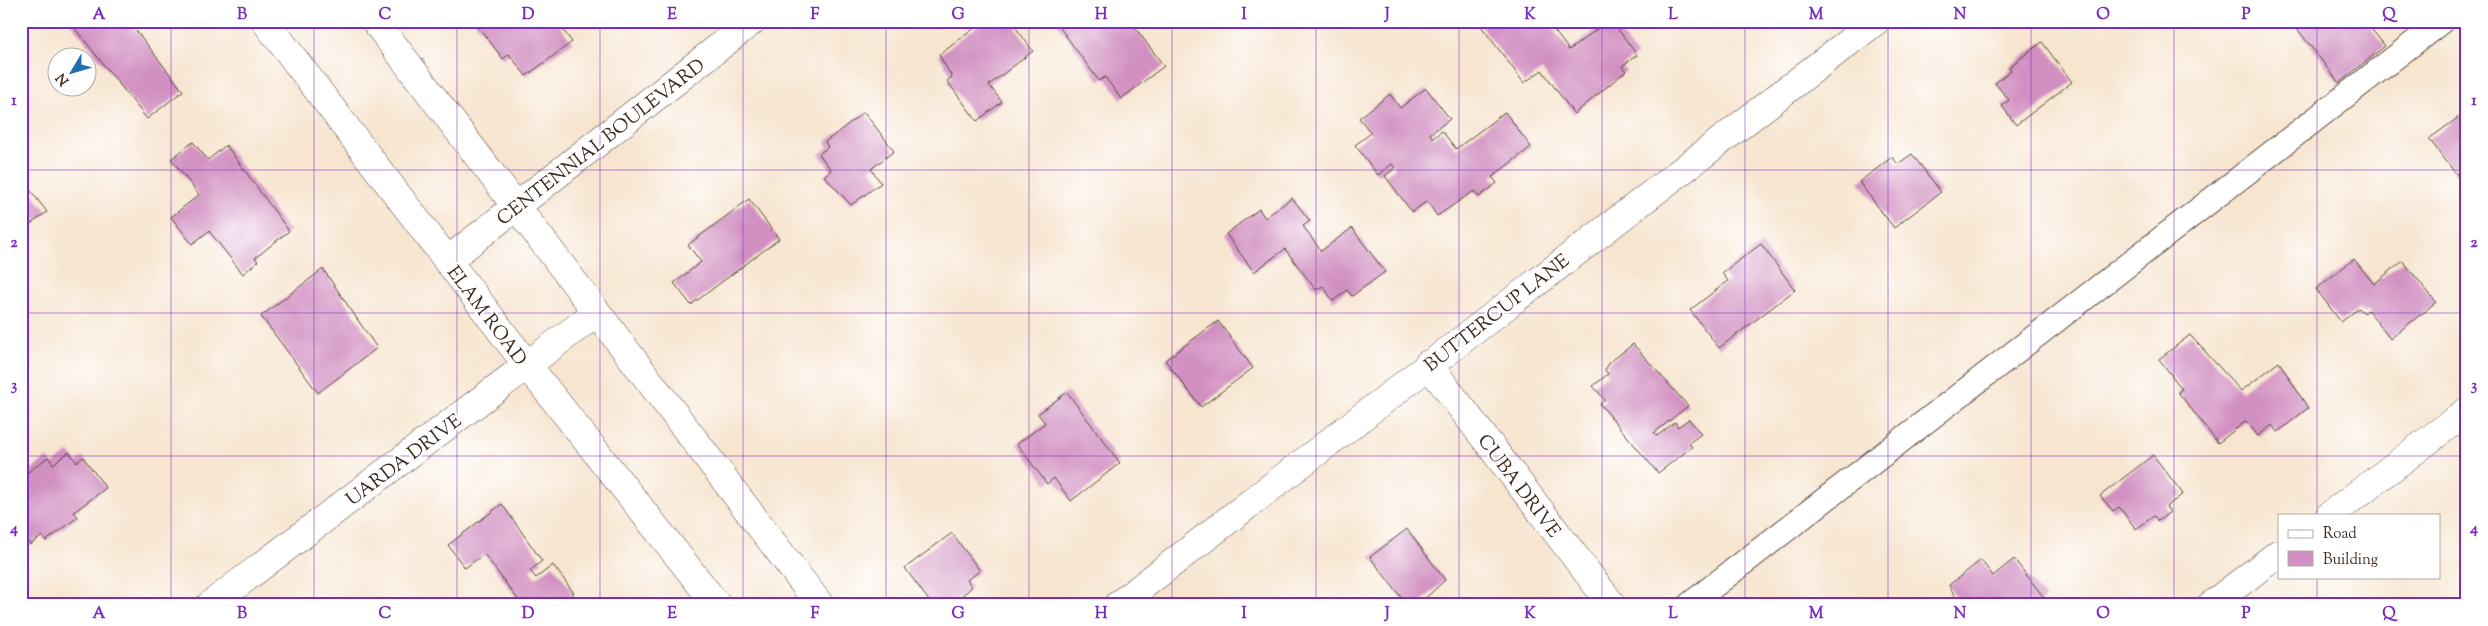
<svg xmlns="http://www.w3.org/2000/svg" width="2488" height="626" viewBox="0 0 2488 626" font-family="'Sorts Mill Goudy',serif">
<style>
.building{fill:#d190c1}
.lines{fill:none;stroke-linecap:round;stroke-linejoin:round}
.service-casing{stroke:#574639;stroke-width:26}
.minor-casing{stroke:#574639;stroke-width:29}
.secondary-casing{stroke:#574639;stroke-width:29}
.service{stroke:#fff;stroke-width:24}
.minor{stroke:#fff;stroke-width:28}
.secondary{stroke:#fff;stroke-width:28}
.grid{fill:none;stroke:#7b2cbf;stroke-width:1;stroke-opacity:0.55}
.labels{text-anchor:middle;stroke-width:4.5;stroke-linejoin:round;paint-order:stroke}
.street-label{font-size:19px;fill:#3b2a1e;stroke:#fff}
.neatline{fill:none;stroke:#7b2cbf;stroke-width:2}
.grid-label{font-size:16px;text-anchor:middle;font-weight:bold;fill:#7b2cbf}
</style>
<rect width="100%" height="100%" fill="#fff"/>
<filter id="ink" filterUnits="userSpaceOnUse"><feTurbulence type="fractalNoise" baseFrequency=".02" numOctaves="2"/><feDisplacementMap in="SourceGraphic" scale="10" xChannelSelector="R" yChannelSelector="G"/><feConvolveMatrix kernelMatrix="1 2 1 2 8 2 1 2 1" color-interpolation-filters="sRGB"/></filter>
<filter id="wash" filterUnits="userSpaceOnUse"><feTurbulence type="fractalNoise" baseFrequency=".0096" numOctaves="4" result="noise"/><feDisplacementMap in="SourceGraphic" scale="20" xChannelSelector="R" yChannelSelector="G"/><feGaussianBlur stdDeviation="1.12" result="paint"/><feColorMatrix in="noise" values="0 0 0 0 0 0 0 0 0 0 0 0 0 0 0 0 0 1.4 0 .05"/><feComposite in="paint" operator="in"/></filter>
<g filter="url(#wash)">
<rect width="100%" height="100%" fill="#f7e5d0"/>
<g id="blocks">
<g class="building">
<polygon points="69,21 134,21 131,24 183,91 147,119"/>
<polygon points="474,21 556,21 572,42 526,76 509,54 503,59"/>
<polygon points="984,21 1011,21 1033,51 989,85 1002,102 977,121 947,81 952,77 939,55"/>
<polygon points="1055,21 1130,21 1164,66 1121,99 1105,77 1099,81"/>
<polygon points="1488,21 1547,21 1569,50 1608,21 1612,21 1637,55 1622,66 1626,71 1574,114 1542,70 1524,83 1481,26"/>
<polygon points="2291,21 2365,21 2385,46 2339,83"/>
<polygon points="2042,42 2072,82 2016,125 2002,106 2009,100 1995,83 2011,70 2009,67"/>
<polygon points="1426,88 1450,119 1430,134 1433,138 1442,131 1456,149 1505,112 1531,147 1492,177 1497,183 1479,197 1474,191 1437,216 1427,201 1412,212 1385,176 1395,168 1392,164 1378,175 1355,145 1371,133 1359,118 1390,94 1400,108"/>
<polygon points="2467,111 2467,188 2429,139"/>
<polygon points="864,112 894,151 871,169 881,183 851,205 824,176 831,170 819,154 828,147 825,142"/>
<polygon points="193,142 208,160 226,145 289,231 255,258 258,261 243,274 209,231 192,244 171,217 199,195 171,159"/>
<polygon points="1912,154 1941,192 1894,228 1859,182 1892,157 1898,164"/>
<polygon points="21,178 47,212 21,231"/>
<polygon points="1292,198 1310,221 1303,226 1321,251 1352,228 1385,272 1352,296 1347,290 1333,301 1323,286 1316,290 1285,249 1254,272 1226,234 1259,209 1265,218"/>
<polygon points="749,199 779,239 691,305 674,283 701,262 688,245"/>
<polygon points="1761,244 1795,290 1719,348 1690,310 1728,281 1722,273"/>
<polygon points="2354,259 2374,284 2403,261 2436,302 2390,339 2368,310 2364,313 2359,308 2341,322 2316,289"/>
<polygon points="323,269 377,348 318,393 261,316"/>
<polygon points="1218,321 1253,368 1201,407 1165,360"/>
<polygon points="2190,335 2241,391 2279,362 2308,408 2278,432 2272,425 2258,436 2246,421 2218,443 2178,392 2182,389 2159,359"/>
<polygon points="1633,344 1688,406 1654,433 1657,436 1675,422 1678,427 1689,419 1701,434 1689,443 1692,447 1658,473 1600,404 1605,400 1593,386 1608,374 1605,370 1610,362"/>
<polygon points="1067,392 1120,463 1071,501 1054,478 1047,484 1017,444 1045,423 1038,414"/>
<polygon points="69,452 77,462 83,457 106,488 74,512 78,517 46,541 42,536 30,545 26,540 21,544 21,465 28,472 48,457 53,464"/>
<polygon points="2153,455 2183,494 2166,507 2170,512 2158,521 2154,516 2136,529 2119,507 2113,511 2100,496"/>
<polygon points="502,504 542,561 530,571 536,578 553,565 574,593 558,605 522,605 484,554 465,568 448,545"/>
<polygon points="1407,529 1445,580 1418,605 1407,605 1370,557"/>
<polygon points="952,533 980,571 967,580 972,587 951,605 932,605 905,568"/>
<polygon points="2014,559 2045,599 2036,605 1959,605 1949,585 1981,560 1993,576"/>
</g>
</g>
</g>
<g filter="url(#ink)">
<use href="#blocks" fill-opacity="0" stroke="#574639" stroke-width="1"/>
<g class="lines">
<defs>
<polyline id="service" points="1689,605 2442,21"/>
<g id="minor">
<polyline points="447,261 752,21"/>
<polyline points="1428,364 1612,605"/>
<polyline points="2330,515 2467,411"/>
<polyline points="210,605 596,313"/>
<polyline points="1118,605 1876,21"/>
<polyline points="2211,605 2279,553"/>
</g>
<g id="secondary">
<polyline points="265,21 527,365 717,605"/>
<polyline points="375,21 820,605"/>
</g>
</defs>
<use href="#service" class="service-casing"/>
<use href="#minor" class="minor-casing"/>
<use href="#secondary" class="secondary-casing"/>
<use href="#service" class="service"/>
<use href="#minor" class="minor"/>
<use href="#secondary" class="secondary"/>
</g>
</g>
<path class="grid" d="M 171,21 L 171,605M 314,21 L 314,605M 457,21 L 457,605M 600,21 L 600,605M 743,21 L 743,605M 886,21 L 886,605M 1029,21 L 1029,605M 1172,21 L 1172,605M 1316,21 L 1316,605M 1459,21 L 1459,605M 1602,21 L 1602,605M 1745,21 L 1745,605M 1888,21 L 1888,605M 2031,21 L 2031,605M 2174,21 L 2174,605M 2317,21 L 2317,515M 21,170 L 2467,170M 21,313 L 2467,313M 21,456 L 2467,456M 2317,577 L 2317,605"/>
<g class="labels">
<g class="street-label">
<text transform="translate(600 141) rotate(-38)" y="7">CENTENNIAL BOULEVARD</text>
<text transform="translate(1496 312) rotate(-38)" y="7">BUTTERCUP LANE</text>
<text transform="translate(488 315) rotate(53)" y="7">ELAM ROAD</text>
<text transform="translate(403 459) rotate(-37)" y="7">UARDA DRIVE</text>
<text transform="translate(1520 485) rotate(53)" y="7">CUBA DRIVE</text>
</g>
</g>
<rect width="2488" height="626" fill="none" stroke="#fff" stroke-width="55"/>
<rect x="2278" y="514" width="162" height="65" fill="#ffffff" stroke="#b1aaa5"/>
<rect x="2288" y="530" width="25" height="8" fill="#ffffff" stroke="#b1aaa5"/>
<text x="2323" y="538" font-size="15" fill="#3b2a1e">Road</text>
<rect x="2288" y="551" width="25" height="15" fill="#d190c1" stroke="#b1aaa5"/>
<text x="2323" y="564" font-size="15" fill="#3b2a1e">Building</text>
<g transform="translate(72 72) rotate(232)"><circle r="24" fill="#ffffff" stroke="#b1aaa5"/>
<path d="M0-4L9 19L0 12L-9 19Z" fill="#1f6fb2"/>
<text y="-8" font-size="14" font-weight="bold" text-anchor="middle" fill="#3b2a1e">N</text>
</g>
<rect x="28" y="28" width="2432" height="570" class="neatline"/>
<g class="grid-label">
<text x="99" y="19">A</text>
<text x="242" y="19">B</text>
<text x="385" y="19">C</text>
<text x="528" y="19">D</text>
<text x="672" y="19">E</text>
<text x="815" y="19">F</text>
<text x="958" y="19">G</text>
<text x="1101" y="19">H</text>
<text x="1244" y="19">I</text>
<text x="1387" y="19">J</text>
<text x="1530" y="19">K</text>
<text x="1673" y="19">L</text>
<text x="1816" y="19">M</text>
<text x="1960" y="19">N</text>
<text x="2103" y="19">O</text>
<text x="2246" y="19">P</text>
<text x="2389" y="19">Q</text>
<text x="14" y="105">1</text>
<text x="2474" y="105">1</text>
<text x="14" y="247">2</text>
<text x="2474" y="247">2</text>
<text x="14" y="390">3</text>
<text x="2474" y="390">3</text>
<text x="14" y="533">4</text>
<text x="2474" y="533">4</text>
<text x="99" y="618">A</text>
<text x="242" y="618">B</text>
<text x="385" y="618">C</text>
<text x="528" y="618">D</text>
<text x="672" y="618">E</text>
<text x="815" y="618">F</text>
<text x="958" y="618">G</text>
<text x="1101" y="618">H</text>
<text x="1244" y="618">I</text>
<text x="1387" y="618">J</text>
<text x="1530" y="618">K</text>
<text x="1673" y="618">L</text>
<text x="1816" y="618">M</text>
<text x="1960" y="618">N</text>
<text x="2103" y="618">O</text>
<text x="2246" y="618">P</text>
<text x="2389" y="618">Q</text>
</g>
</svg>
